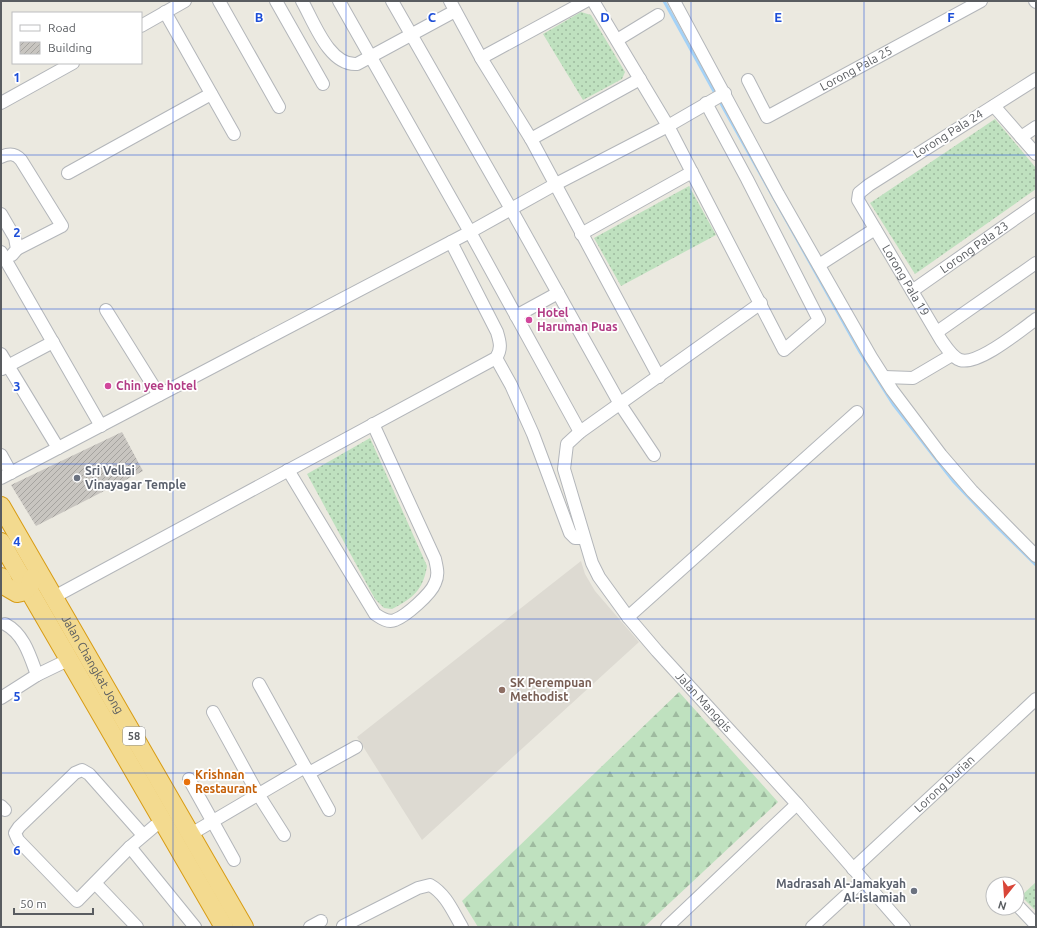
<svg xmlns="http://www.w3.org/2000/svg" width="1037" height="928" viewBox="0 0 1037 928" font-family="Ubuntu,sans-serif">
<style>
.education{fill:#dddad2}
.grass{fill:url(#grass-dots)}
.forest{fill:url(#forest-firs)}
.lines{fill:none;stroke-linecap:round;stroke-linejoin:round}
.stream{stroke:#a4d2f7;stroke-width:3}
.building{fill:url(#building-hatch)}
.minor-casing{stroke:#b3b6ba;stroke-width:14}
.highway-casing{stroke:#d89c14;stroke-width:20}
.minor{stroke:#fff;stroke-width:12}
.highway{stroke:#f3da8f;stroke-width:18}
.grid{fill:none;stroke:#1d4ed8;stroke-width:1;stroke-opacity:0.55}
.hotel-dot{fill:#d1479c;stroke:#fff;stroke-width:1.5}
.worship-dot{fill:#6b7280;stroke:#fff;stroke-width:1.5}
.education-dot{fill:#8d6e63;stroke:#fff;stroke-width:1.5}
.food-dot{fill:#e8710a;stroke:#fff;stroke-width:1.5}
.labels{text-anchor:middle;stroke-width:3.5;stroke-linejoin:round;paint-order:stroke}
.shield{fill:#fff;stroke:#8b8d90;stroke-width:1}
.shield-label{font-size:11px;font-weight:bold;fill:#595c60}
.street-label{font-size:12px;fill:#595c60;stroke:#fff}
.hotel-label{font-size:12px;font-weight:bold;fill:#b23c85;stroke:#fff;text-anchor:start}
.worship-label{font-size:12px;font-weight:bold;fill:#5b616d;stroke:#fff;text-anchor:start}
.education-label{font-size:12px;font-weight:bold;fill:#785e54;stroke:#fff;text-anchor:start}
.food-label{font-size:12px;font-weight:bold;fill:#c56008;stroke:#fff;text-anchor:start}
.grid-label{font-size:13px;text-anchor:middle;font-weight:bold;fill:#1d4ed8;stroke:#fff;stroke-width:3.5;stroke-linejoin:round;paint-order:stroke}
</style>
<defs>
<pattern id="grass-dots" width="8" height="8" patternUnits="userSpaceOnUse"><rect width="8" height="8" fill="#bfe1bf"/><path d="M2 2h.1M6 6h.1" fill="none" stroke="#9eba9f" stroke-width="1.8" stroke-linecap="round"/></pattern>
<pattern id="forest-firs" width="22" height="20" patternUnits="userSpaceOnUse"><rect width="22" height="20" fill="#bfe1bf"/><path d="M5 1l3.5 6h-7zM16 11l3.5 6h-7z" fill="#9eba9f"/></pattern>
<pattern id="building-hatch" width="6" height="6" patternUnits="userSpaceOnUse"><rect width="6" height="6" fill="#c8c5c0"/><path d="M-1 1l2-2M0 6l6-6M5 7l2-2" fill="none" stroke="#a5a39f"/></pattern>
</defs>
<rect width="100%" height="100%" fill="#ebe9e0"/>
<polygon class="education" points="581,561 585,574 595,591 639,642 422,840 357,737"/>
<g class="grass">
<polygon points="581,12 591,15 625,72 622,79 583,100 543,34"/>
<polygon points="995,119 1036,168 1036,189 915,274 870,203"/>
<polygon points="689,186 716,235 621,286 594,238"/>
<path d="M 370,438 L 427,566 C 423,590 413,598 392,609 L 384,608 L 375,599 L 307,474 Z"/>
<polygon points="1036,882 1036,911 1021,896"/>
</g>
<polygon class="forest" points="679,692 778,802 644,927 478,927 462,901"/>
<g class="lines">
<g class="stream">
<polyline points="664,1 716,95"/>
<polyline points="719,100 860,352 893,404 954,482 994,524 1036,565"/>
</g>
</g>
<polygon class="building" points="122,432 143,471 36,526 11,485"/>
<g class="lines">
<defs>
<g id="minor">
<polyline points="219,1 279,107"/>
<polyline points="276,1 323,84"/>
<path d="M 302,1 C 314,22 329,66 357,64 L 455,11"/>
<polyline points="339,1 470,232 580,432"/>
<polyline points="392,1 511,209 620,404 654,455"/>
<polyline points="450,1 481,58 531,139 659,377"/>
<polyline points="593,1 668,126 784,350 819,320 747,179 706,103"/>
<polyline points="674,1 778,194 871,357 892,390 941,455 972,491 1036,556"/>
<polyline points="1035,1 1036,2"/>
<polyline points="165,12 234,134"/>
<polyline points="141,26 185,1"/>
<polyline points="617,40 658,15"/>
<polyline points="481,58 586,1"/>
<path id="s1" d="M 1036,79 L 869,185 L 859,193 L 858,200 L 941,340 C 946,347 952,357 960,360 C 978,366 1021,330 1036,319"/>
<path id="s2" d="M 748,80 L 767,117 L 981,1"/>
<polyline points="1,103 73,63"/>
<polyline points="994,106 1036,154"/>
<polyline points="1021,137 1036,127"/>
<polyline points="531,139 640,79"/>
<path d="M 1,157 C 9,153 15,153 21,160 L 62,226 L 17,249"/>
<polyline points="68,173 211,94"/>
<polyline points="1,214 15,238 17,249 12,255"/>
<polyline points="581,234 692,172"/>
<polyline points="1,252 101,426"/>
<polyline points="819,265 875,229"/>
<path id="s3" d="M 912,291 L 1036,204"/>
<path id="s4" d="M 761,303 L 580,432 L 567,444 L 564,469 L 592,563 L 599,577 L 628,617 L 657,651 L 797,804 L 904,927"/>
<polyline points="106,310 159,395"/>
<polyline points="516,316 558,293"/>
<polyline points="937,332 1036,263"/>
<polyline points="1,354 58,448"/>
<polyline points="496,358 511,385 533,434 570,533 575,538 584,538"/>
<polyline points="2,369 53,342"/>
<polyline points="884,377 913,378 952,355"/>
<polyline points="1,455 11,473"/>
<path d="M 288,470 L 375,614 C 381,618 388,623 395,620 C 406,616 431,594 435,583 C 439,575 437,568 435,559 L 373,424"/>
<polyline points="1,478 470,232 554,185 668,126 725,93"/>
<path d="M 54,597 L 496,358 C 502,349 500,342 497,332 L 451,242"/>
<polyline points="628,617 857,412"/>
<path d="M 5,624 C 24,634 30,656 37,675"/>
<polyline points="259,684 329,810"/>
<polyline points="1,698 37,675 70,659"/>
<polyline points="213,712 258,794 284,835"/>
<polyline points="309,773 356,747"/>
<polyline points="189,779 234,860"/>
<polyline points="1,806 5,810"/>
<polyline points="191,834 305,767"/>
<polyline points="143,835 89,774 82,770 75,773 19,827 15,833 18,840 77,901 130,847 163,819"/>
<polyline points="130,847 195,927"/>
<path id="s5" d="M 853,869 L 1036,699"/>
<polyline points="95,883 137,927"/>
<polyline points="1019,907 1036,925"/>
<path d="M 343,926 L 418,888 L 430,885 C 446,894 453,912 462,927"/>
<polyline points="310,927 321,921"/>
<polyline points="667,927 797,804"/>
<polyline points="812,927 863,880"/>
</g>
<g id="highway">
<path id="s6" d="M 1,506 L 244,927"/>
<polyline points="1,542 224,927"/>
<path d="M 1,577 L 5,586 L 17,593 C 26,592 31,587 32,578"/>
</g>
</defs>
<use href="#minor" class="minor-casing"/>
<use href="#highway" class="highway-casing"/>
<use href="#minor" class="minor"/>
<use href="#highway" class="highway"/>
</g>
<path class="grid" d="M 173,1 L 173,927M 346,1 L 346,927M 518,1 L 518,927M 691,1 L 691,927M 864,1 L 864,927M 1,155 L 1036,155M 1,309 L 1036,309M 1,464 L 1036,464M 1,619 L 1036,619M 1,773 L 1036,773"/>
<g class="hotel-dot">
<circle cx="529" cy="320" r="4"/>
<circle cx="108" cy="386" r="4"/>
</g>
<g class="worship-dot">
<circle cx="77" cy="478" r="4"/>
<circle cx="914" cy="891" r="4"/>
</g>
<circle class="education-dot" cx="502" cy="690" r="4"/>
<circle class="food-dot" cx="187" cy="782" r="4"/>
<g class="labels">
<rect class="shield" x="123" y="727" width="22" height="18" rx="3"/>
<g class="shield-label">
<text x="134" y="740">58</text>
</g>
<g class="street-label">
<text dy="4" stroke="none"><textPath href="#s2" startOffset="143">Lorong Pala 25</textPath></text>
<text transform="translate(948 134) rotate(-32)" y="4">Lorong Pala 24</text>
<text dy="4" stroke="none"><textPath href="#s3" startOffset="76">Lorong Pala 23</textPath></text>
<text dy="4" stroke="none"><textPath href="#s1" startOffset="311">Lorong Pala 19</textPath></text>
<text dy="4" stroke="none"><textPath href="#s6" startOffset="183">Jalan Changkat Jong</textPath></text>
<text dy="4" stroke="none"><textPath href="#s4" startOffset="542">Jalan Manggis</textPath></text>
<text dy="4" stroke="none"><textPath href="#s5" startOffset="125">Lorong Durian</textPath></text>
</g>
<g class="hotel-label">
<text x="537" y="317">Hotel<tspan x="537" dy="14">Haruman Puas</tspan></text>
<text x="116" y="390">Chin yee hotel</text>
</g>
<g class="worship-label">
<text x="85" y="475">Sri Vellai<tspan x="85" dy="14">Vinayagar Temple</tspan></text>
<text x="906" y="888" text-anchor="end">Madrasah Al-Jamakyah<tspan x="906" dy="14">Al-Islamiah</tspan></text>
</g>
<g class="education-label">
<text x="510" y="687">SK Perempuan<tspan x="510" dy="14">Methodist</tspan></text>
</g>
<g class="food-label">
<text x="195" y="779">Krishnan<tspan x="195" dy="14">Restaurant</tspan></text>
</g>
</g>
<g class="grid-label">
<text x="259" y="22">B</text>
<text x="432" y="22">C</text>
<text x="605" y="22">D</text>
<text x="778" y="22">E</text>
<text x="951" y="22">F</text>
<text x="17" y="82">1</text>
<text x="17" y="237">2</text>
<text x="17" y="391">3</text>
<text x="17" y="546">4</text>
<text x="17" y="701">5</text>
<text x="17" y="855">6</text>
</g>
<rect width="1037" height="928" fill="none" stroke="#595c60" stroke-width="4"/>
<rect x="12" y="12" width="130" height="52" fill="#ffffff" stroke="#bdbebf"/>
<rect x="20" y="25" width="20" height="6" fill="#ffffff" stroke="#bdbebf"/>
<text x="48" y="32" font-size="12" fill="#595c60">Road</text>
<rect x="20" y="42" width="20" height="12" fill="url(#building-hatch)" stroke="#bdbebf"/>
<text x="48" y="52" font-size="12" fill="#595c60">Building</text>
<g transform="translate(1005 896) rotate(197)"><circle r="19" fill="#ffffff" stroke="#bdbebf"/>
<path d="M0-3L7 15L0 10L-7 15Z" fill="#d94638"/>
<text y="-6" font-size="11" font-weight="bold" text-anchor="middle" fill="#595c60">N</text>
</g>
<path d="M14 908v6h79v-6" fill="none" stroke="#595c60" stroke-width="2"/>
<text x="20" y="908" font-size="12" fill="#595c60" stroke="#ffffff" stroke-width="3" paint-order="stroke">50 m</text>
</svg>
